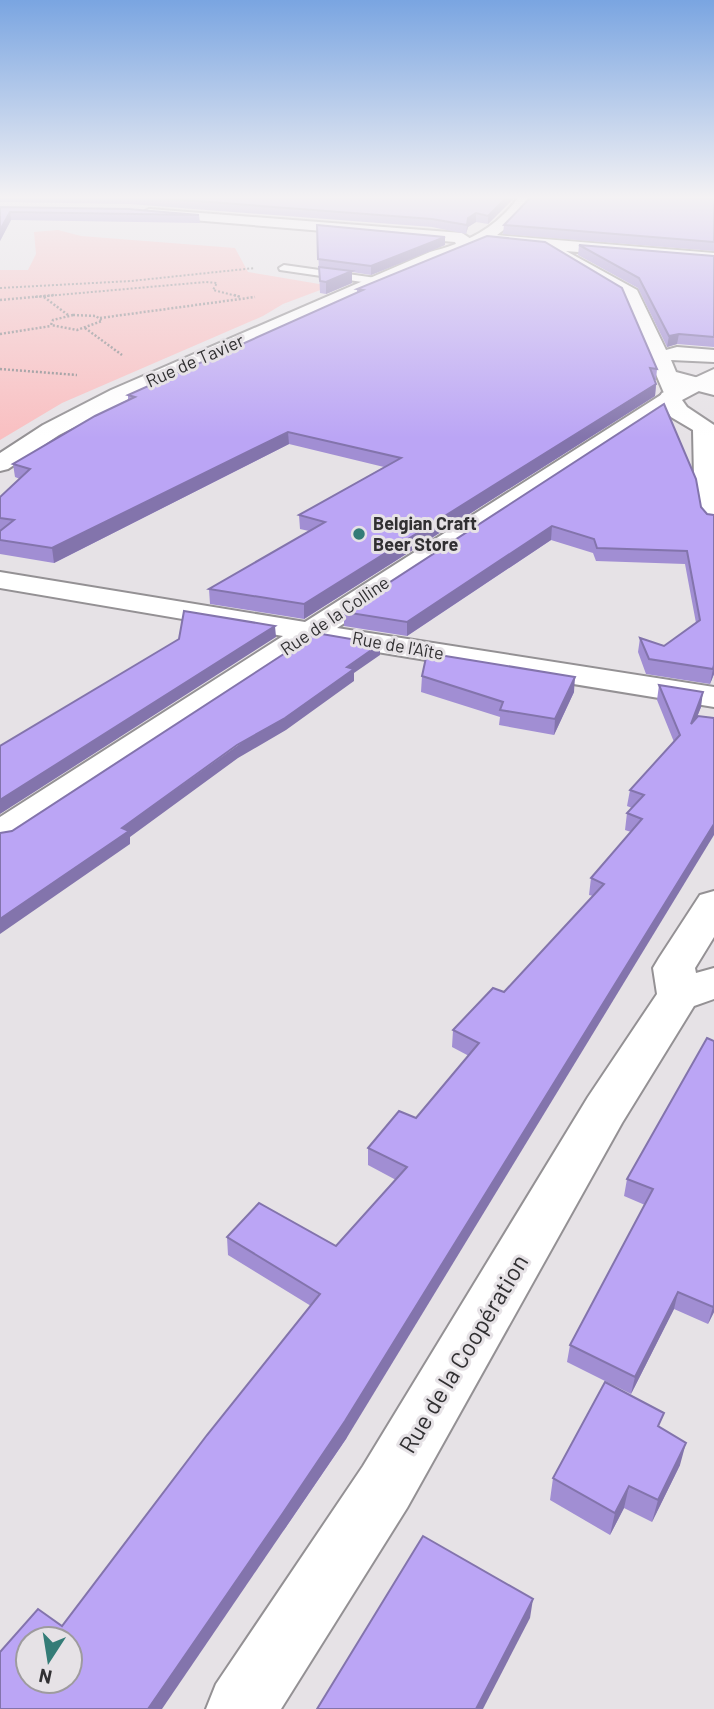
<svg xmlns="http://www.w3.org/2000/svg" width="714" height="1709" viewBox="0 0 714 1709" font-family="Barlow,sans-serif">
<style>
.green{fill:#f9bfc1}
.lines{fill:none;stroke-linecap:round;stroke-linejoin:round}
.service-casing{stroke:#949194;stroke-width:4}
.minor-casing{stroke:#949194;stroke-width:4}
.tertiary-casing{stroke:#949194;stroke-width:4}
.path-far1{stroke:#8c898c;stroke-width:2;stroke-dasharray:2 2;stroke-linecap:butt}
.path{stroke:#8c898c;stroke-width:2.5;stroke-dasharray:2 2;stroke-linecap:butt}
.service{fill:#fff;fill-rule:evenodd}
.minor{fill:#fff;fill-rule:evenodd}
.tertiary{fill:#fff;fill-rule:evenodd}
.wall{fill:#a18ed3}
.shaded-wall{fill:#8374ac}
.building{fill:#bba5f5;stroke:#8374ac;stroke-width:2;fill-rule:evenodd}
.poi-dot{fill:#347c77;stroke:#e6e2e6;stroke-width:2.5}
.labels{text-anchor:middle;stroke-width:6;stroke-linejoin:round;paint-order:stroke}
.far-street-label{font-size:18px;fill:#313032;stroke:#e6e2e6}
.far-poi-label{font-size:18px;font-weight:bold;fill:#313032;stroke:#e6e2e6;text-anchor:start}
.near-street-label{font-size:24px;fill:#313032;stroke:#e6e2e6}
</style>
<rect width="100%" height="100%" fill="#e6e2e6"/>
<polygon class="green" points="58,230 81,236 235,248 248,272 331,286 283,304 263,316 62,403 0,440 0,270 28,270 36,254 34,232"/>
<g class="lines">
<defs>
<polygon id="service" points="284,265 376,278 381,281 376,284 280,270 279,268"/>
<g id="minor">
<polygon points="149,209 462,233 474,241 471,250 459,250 455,242 144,216 142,213"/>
<polygon points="496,235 714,253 714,263 566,251 637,290 666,350 677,347 714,350 714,362 671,360 676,372 714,382 714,395 683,387 686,393 678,403 337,628 714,687 714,707 316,642 13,842 0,845 0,817 283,636 0,588 0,572 305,622 664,393 623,297 547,253 546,249 490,243 488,240"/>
<polygon points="714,891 714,937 695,968 696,973 714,968 714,999 694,1006 622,1123 407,1508 281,1709 206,1709 216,1684 363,1466 588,1097 657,994 653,968 659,958 700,895"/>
</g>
<g id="tertiary">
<path d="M 518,198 L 532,198 C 509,232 480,251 440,259 L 127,400 L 59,435 L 8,469 L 0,471 L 0,453 L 43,425 L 111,390 L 430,252 C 466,243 495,229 518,198 Z"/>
<polygon points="714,369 714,383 682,400 687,407 714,425 714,527 705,525 701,519 694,479 693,430 671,417 659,398 662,393"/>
</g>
</defs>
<use href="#service" class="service-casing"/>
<use href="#minor" class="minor-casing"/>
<use href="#tertiary" class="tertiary-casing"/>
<g class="path-far1">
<polyline points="0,288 131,281 255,268"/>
<polyline points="35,297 206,282 217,283 213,290 241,297"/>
</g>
<g class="path">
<polyline points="234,295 241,297"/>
<polyline points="44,297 68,315"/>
<polyline points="0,300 55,295"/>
<polygon points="73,315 96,316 102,321 77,330 51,325 53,320"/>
<polyline points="100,318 255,297"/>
<polyline points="85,328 122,355"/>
<polyline points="0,334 51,326"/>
<polyline points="0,369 77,375"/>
</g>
<use href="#service" class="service"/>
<use href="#minor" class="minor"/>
<use href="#tertiary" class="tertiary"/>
</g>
<g class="wall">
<polygon points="0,198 514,198 488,224 476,222 468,227 466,234 432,227 129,204 0,202"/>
<polygon points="714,198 714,251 503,234 504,225 526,203"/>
<polygon points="0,207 199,215 200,223 11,220 0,241"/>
<polygon points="317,225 445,237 445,245 371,275 352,272 352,283 326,294 320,293"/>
<polygon points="579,245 714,256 714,347 677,344 667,347 638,288 578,255"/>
<polygon points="357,289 657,369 656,380 655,380 656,384 655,396 304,619 210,604 209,589 309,531 300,529 299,515 384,467 289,444 54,563 0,554 0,497 20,479 15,477 13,464 128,400 128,395 357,293"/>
<polygon points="664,404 701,507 707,514 714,674 710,684 646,674 638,652 640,638 664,646 696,623 685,564 596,561 593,553 551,540 407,636 344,626 344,612"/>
<polygon points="422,676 574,692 554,735 499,725 500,717 421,692"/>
<polygon points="659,685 701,707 697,717 346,1439 284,1530 62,1626 311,1306 228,1255 227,1237 336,1246 396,1180 368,1165 368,1148 416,1118 469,1056 452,1047 453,1030 504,992 593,896 589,895 591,878 631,832 625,830 627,813 632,808 627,806 630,790 674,742 657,700"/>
<polygon points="714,1041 714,1312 708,1324 674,1309 631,1394 567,1362 570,1345 645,1205 624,1196 627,1179"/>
<polygon points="660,1428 680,1465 652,1522 624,1508 610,1535 550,1500 553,1478"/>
</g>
<g class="shaded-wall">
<polygon points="506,198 514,198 488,224 488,216"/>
<polygon points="10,212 11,220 0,241 0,230"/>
<polygon points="476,213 476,222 468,227 466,234 468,218"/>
<polygon points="445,237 445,245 371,275 371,266"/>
<polygon points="352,271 352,283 326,294 326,282"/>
<polygon points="679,334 677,344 667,347 669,336"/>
<polygon points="656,384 655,396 304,619 304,604"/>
<polygon points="288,432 289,444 54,563 52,548"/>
<polygon points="552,526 551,540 407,636 407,622"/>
<polygon points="275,626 276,637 0,814 0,800"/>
<polygon points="380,644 380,655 354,673 354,681 286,730 238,758 130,837 130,844 0,934 0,919 122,828"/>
<polygon points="714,665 714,674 710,684 713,669"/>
<polygon points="575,677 574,692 554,735 555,719"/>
<polygon points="703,692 701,707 688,739 691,724"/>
<polygon points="714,824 714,835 346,1439 284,1530 162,1709 148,1709"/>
<polygon points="678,1292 674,1309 631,1394 635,1377"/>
<polygon points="714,1305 714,1312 708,1324 713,1307"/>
<polygon points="686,1443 680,1465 652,1522 658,1500"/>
<polygon points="629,1486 624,1508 610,1535 615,1513"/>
<polygon points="533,1599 530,1618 483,1709 476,1709"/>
</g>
<g class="building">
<polygon points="157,198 506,198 488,216 476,213 468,218 467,225 432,219"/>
<polygon points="530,198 714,198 714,242 504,225"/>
<polygon points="0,207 128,209 199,215 10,212 0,230"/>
<polygon points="317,225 445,237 371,266 318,259"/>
<polygon points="487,236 545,242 622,288 657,369 650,368 656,384 304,604 209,589 325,522 299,515 401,458 288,432 52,548 0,540 0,531 14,520 0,518 0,497 30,469 13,464 95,416 135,397 128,395 363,290 357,289"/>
<polygon points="579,245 714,256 714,337 679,334 669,336 639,278"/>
<polygon points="319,267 352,271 326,282 320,281"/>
<polygon points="664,404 696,479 701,507 707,514 714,515 714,665 713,669 649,659 640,638 664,646 700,620 687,551 597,548 594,539 552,526 407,622 344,612"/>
<polygon points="184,611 275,626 0,800 0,746 179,639"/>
<polygon points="316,633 380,644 347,667 354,669 285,718 237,745 122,828 129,831 0,919 0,833 12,831"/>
<polygon points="427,653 575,677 555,719 500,710 503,702 422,676"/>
<path d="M 659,685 L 703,692 L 691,724 L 698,716 L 714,718 L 714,824 L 345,1421 L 283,1513 L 148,1709 L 0,1709 L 0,1652 L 38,1609 L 62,1626 L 207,1435 L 320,1294 L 227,1237 L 259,1203 L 336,1246 L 407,1167 L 368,1148 L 399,1111 L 416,1118 L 479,1043 L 453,1030 L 493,988 L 504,992 L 604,884 L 591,878 L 642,819 L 627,813 L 644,795 L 630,790 L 680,735 ZM 28,1639 L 70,1639 L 70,1681 L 28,1681 Z"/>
<polygon points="707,1038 714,1041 714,1305 713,1307 678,1292 635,1377 570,1345 653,1189 627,1179"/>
<polygon points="605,1382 664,1413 658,1426 686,1443 658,1500 629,1486 615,1513 553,1478"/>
<polygon points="423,1536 533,1599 476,1709 317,1709"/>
</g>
<linearGradient id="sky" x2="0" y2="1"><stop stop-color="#7aa5e1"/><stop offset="0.45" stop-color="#f4f2f4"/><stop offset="1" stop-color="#f4f2f4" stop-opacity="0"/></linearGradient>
<rect width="714" height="438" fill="url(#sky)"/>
<circle class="poi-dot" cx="359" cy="534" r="7"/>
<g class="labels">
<g class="far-street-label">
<text transform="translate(195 361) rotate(-24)" y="6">Rue de Tavier</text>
<text transform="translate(335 616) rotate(-34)" y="6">Rue de la Colline</text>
<text transform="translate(398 646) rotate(10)" y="6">Rue de l'Aîte</text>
</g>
<g class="far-poi-label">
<text x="373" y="530">Belgian Craft<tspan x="373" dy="21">Beer Store</tspan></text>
</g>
<g class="near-street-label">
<text transform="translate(464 1354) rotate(-59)" y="8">Rue de la Coopération</text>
</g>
</g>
<g transform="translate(49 1660) rotate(192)"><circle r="33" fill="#e6e2e6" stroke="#9e9b9e" stroke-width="2"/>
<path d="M0-5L12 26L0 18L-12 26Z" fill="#347c77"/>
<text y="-10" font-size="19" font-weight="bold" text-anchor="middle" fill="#313032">N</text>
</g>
</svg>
